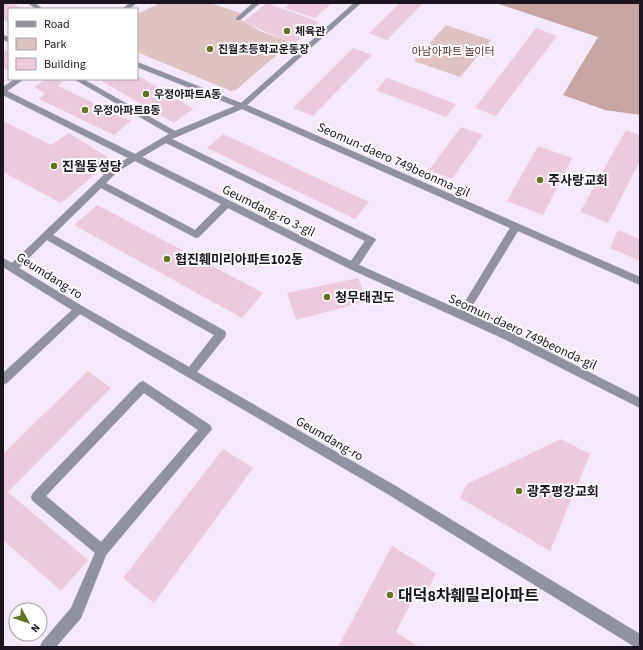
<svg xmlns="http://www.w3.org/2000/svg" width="643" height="650" viewBox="0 0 643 650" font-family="'Source Sans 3','Noto Sans KR',sans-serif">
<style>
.green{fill:#dfc3c2}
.forest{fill:#c8a4a2}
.building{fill:#eccadb}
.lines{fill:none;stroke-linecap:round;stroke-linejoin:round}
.minor-casing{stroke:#d1c7d8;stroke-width:1}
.minor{fill:#90929f;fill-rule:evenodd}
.poi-dot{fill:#617422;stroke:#fff;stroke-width:1.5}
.labels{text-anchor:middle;stroke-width:4;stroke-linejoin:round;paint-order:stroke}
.far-poi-label{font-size:11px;font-weight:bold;fill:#1b151f;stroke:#fff;text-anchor:start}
.far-park-label{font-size:11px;fill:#5c2a2b;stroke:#fff}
.street-label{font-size:13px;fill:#1b151f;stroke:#fff}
.poi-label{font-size:13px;font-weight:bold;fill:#1b151f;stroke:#fff;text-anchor:start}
.near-poi-label{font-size:16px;font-weight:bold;fill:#1b151f;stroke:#fff;text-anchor:start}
</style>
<rect width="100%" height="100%" fill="#f4e9fb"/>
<g class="green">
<polygon points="160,3 210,3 240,13 239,19 260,31 287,41 286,47 236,90 231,91 137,52 137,14"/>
<polygon points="446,25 491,40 460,77 414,61"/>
</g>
<polygon class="forest" points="496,3 640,3 640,115 605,110 563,95 598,37"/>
<g class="building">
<polygon points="3,3 12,3 22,9 9,9 9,23 3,19"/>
<polygon points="267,3 319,22 296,42 287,41 243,22"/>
<polygon points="291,3 332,3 315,18 285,8"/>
<polygon points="400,3 423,3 387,40 369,33"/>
<polygon points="536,28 557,36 496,116 475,108"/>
<polygon points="353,48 372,55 313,116 293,108"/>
<polygon points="3,49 9,52 9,71 3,68"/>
<polygon points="137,75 193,109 174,123 98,79 137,79"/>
<polygon points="387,78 456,104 446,117 376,90"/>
<polygon points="46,79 63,81 58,86 131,121 114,135 39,99 45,93 34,87"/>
<polygon points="3,121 51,145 69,133 112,160 61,203 3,172"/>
<polygon points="461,127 483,135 452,179 429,170"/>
<polygon points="626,130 640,135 640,161 608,223 580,212"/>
<polygon points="223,134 369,202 355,219 207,148"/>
<polygon points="538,146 572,158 543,215 507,201"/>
<polygon points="97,205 263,293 242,318 74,225"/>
<polygon points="618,230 640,239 640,261 610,248"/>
<polygon points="358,278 367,301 296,320 287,293"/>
<polygon points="88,371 111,388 8,492 88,560 61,591 3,540 3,454"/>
<polygon points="561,439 590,454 550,551 460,498 467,484"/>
<polygon points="223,449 253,468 154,603 123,578"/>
<polygon points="392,546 436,573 424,598 416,593 396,632 419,647 338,647"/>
</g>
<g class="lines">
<defs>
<g id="minor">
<polygon points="28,3 35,3 43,9 36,9"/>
<polygon points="130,3 137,3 129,9 122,9"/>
<polygon points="253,3 260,3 240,20 236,20 236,18"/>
<path d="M 354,3 L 361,3 L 247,105 L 640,277 L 640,285 L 518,231 L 468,313 L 510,332 L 640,398 L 640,408 L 502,338 L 350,269 L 228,208 L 199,237 L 196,238 L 101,188 L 53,235 L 225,331 L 226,334 L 225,337 L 197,372 L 394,485 L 640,634 L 640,647 L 635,647 L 386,493 L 80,314 L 7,383 L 3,385 L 3,373 L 72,310 L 3,267 L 3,258 L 12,263 L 111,168 L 128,158 L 3,95 L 3,87 L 15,79 L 24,79 L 7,91 L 135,154 L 169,134 L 74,79 L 83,79 L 175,131 L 235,106 L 137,67 L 137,62 L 241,103 ZM 242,109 L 510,228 L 460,310 L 359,265 L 374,242 L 376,240 L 374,238 L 172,139 ZM 166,143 L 365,241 L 351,261 L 142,157 ZM 135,161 L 221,204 L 195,230 L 106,183 L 117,172 ZM 47,240 L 214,335 L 189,367 L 82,306 L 19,268 Z"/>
<polygon points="3,35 9,37 9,42 3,40"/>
<path d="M 143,381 L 210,425 L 212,429 L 106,555 L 81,618 L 56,647 L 40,647 L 42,642 L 71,608 L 95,553 L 33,501 L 31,497 L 33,493 L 139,383 ZM 144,393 L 198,430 L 101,542 L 46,496 Z"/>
</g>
</defs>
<use href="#minor" class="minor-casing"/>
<use href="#minor" class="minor"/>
</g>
<g class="poi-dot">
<circle cx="287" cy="31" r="4"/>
<circle cx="210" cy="49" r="4"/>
<circle cx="146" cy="94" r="4"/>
<circle cx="85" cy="110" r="4"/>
<circle cx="54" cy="166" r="4"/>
<circle cx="540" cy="180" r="4"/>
<circle cx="167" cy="259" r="4"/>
<circle cx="327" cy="297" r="4"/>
<circle cx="519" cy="491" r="4"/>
<circle cx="390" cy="595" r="4"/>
</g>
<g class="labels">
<g class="far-poi-label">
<text x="295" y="35">체육관</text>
<text x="218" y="53">진월초등학교운동장</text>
<text x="154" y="98">우정아파트A동</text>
<text x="93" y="114">우정아파트B동</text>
</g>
<g class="far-park-label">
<text x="453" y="55">아남아파트 놀이터</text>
</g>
<g class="street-label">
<text transform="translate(394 159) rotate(24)" y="5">Seomun-daero 749beonma-gil</text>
<text transform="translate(269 210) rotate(26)" y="5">Geumdang-ro 3-gil</text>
<text transform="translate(50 275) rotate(32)" y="5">Geumdang-ro</text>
<text transform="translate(523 331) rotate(25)" y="5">Seomun-daero 749beonda-gil</text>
<text transform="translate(330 438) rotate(30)" y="5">Geumdang-ro</text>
</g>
<g class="poi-label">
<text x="62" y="171">진월동성당</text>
<text x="548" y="185">주사랑교회</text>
<text x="175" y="264">협진훼미리아파트102동</text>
<text x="335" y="302">청무태권도</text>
<text x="527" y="496">광주평강교회</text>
</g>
<g class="near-poi-label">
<text x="398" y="601">대덕8차훼밀리아파트</text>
</g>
</g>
<rect width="643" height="650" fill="none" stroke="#1b151f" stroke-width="8"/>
<rect x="8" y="8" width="130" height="72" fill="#ffffff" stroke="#a4a1a5"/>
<rect x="16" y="21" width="20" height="6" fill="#90929f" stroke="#a4a1a5"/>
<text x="44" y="28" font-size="12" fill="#1b151f">Road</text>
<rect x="16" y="38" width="20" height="12" fill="#dfc3c2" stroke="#a4a1a5"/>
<text x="44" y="48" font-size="12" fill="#1b151f">Park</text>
<rect x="16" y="58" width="20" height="12" fill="#eccadb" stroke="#a4a1a5"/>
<text x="44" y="68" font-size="12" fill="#1b151f">Building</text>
<g transform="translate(28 622) rotate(130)"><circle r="19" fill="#ffffff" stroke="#a4a1a5"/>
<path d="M0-3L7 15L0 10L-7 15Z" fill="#617422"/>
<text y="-6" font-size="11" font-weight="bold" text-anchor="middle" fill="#1b151f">N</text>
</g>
</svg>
